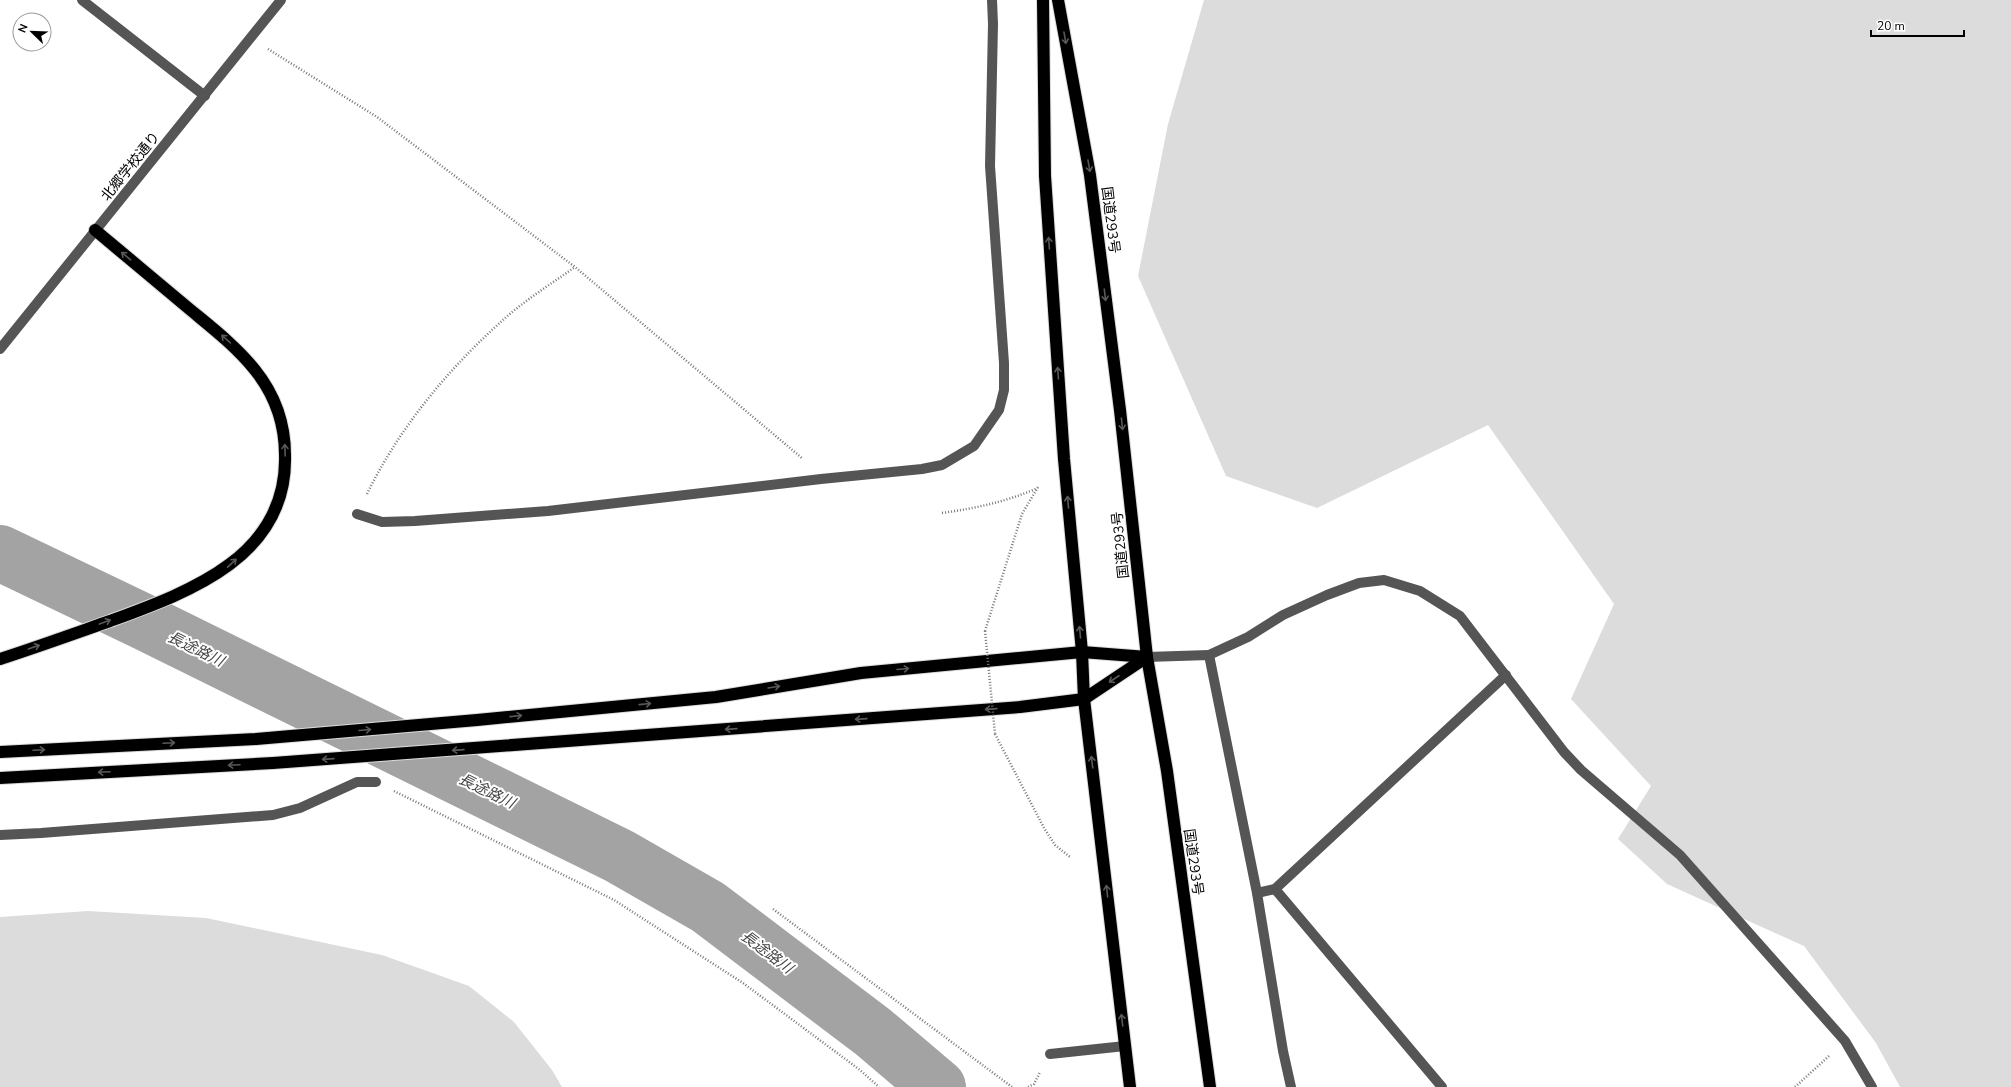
<svg xmlns="http://www.w3.org/2000/svg" width="2011" height="1087" viewBox="0 0 2011 1087" font-family="'Nunito Sans','Noto Sans JP',sans-serif">
<style>
.green{fill:#dcdcdc}
.lines{fill:none;stroke-linecap:round;stroke-linejoin:round}
.river{stroke:#a3a3a3;stroke-width:56}
.highway-casing{stroke:#dbdbdb;stroke-width:14}
.path{stroke:#777;stroke-width:2.5;stroke-dasharray:1 2;stroke-linecap:butt}
.minor{stroke:#555;stroke-width:10}
.highway{stroke:#000;stroke-width:12}
.path-bridge{stroke:#777;stroke-width:2.5;stroke-dasharray:1 2;stroke-linecap:butt}
.oneway{stroke:#595959}
.labels{text-anchor:middle;stroke-width:4;stroke-linejoin:round;paint-order:stroke}
.street-label{font-size:14px;fill:#000;stroke:#fff}
.water-label{font-size:15px;font-style:italic;fill:#444;stroke:#fff}
</style>
<rect width="100%" height="100%" fill="#fff"/>
<g class="green">
<polygon points="1204,0 2011,0 2011,1087 1900,1087 1876,1043 1804,946 1667,884 1618,839 1651,786 1571,699 1614,604 1488,425 1317,508 1226,476 1138,276 1168,124"/>
<polygon points="88,911 206,918 382,955 469,986 514,1022 552,1070 562,1087 0,1087 0,917"/>
</g>
<g class="lines">
<polyline class="river" points="0,553 142,621 619,856 708,907 873,1032 938,1087"/>
<defs>
<g id="highway">
<polyline points="1043,0 1045,176 1064,459 1082,652 1084,699 1130,1087"/>
<polyline points="1058,0 1090,175 1120,410 1147,657 1167,771 1210,1087"/>
<path d="M 0,659 C 37,647 73,634 110,621 C 189,592 288,557 285,455 C 285,424 275,395 255,370 C 236,346 211,327 187,307 C 156,281 126,256 95,230"/>
<polyline points="0,752 256,739 477,720 716,697 861,673 1082,652 1147,657"/>
<polyline points="0,778 273,763 1020,707 1084,699 1147,657"/>
</g>
</defs>
<use href="#highway" class="highway-casing"/>
<g class="path">
<polyline points="268,49 377,117 575,267 803,459"/>
<path d="M 367,494 C 399,428 449,368 503,320 C 525,300 551,284 575,267"/>
<path d="M 942,513 C 977,508 1005,502 1038,488"/>
<polyline points="985,631 1022,514 1038,487"/>
<polyline points="995,734 1044,828 1055,845 1070,857"/>
<polyline points="394,791 614,900 743,983 860,1070 879,1087"/>
<polyline points="773,909 1012,1087"/>
<polyline points="1028,1087 1034,1084 1040,1072"/>
<polyline points="1795,1087 1829,1056"/>
</g>
<g class="minor">
<polyline points="82,0 205,96"/>
<polyline points="0,349 281,0"/>
<polyline points="357,514 382,522 415,521 548,511 821,479 922,469 942,465 974,446 999,410 1004,390 1004,363 990,166 993,24 992,0"/>
<polyline points="1209,655 1248,637 1283,615 1327,595 1359,583 1384,580 1420,591 1460,616 1564,752 1581,770 1680,855 1845,1041 1872,1087"/>
<polyline points="1147,657 1209,655 1257,893 1283,1051 1291,1087"/>
<polyline points="0,835 41,833 273,815 300,808 357,782 376,782"/>
<polyline points="1275,889 1442,1087"/>
<polyline points="1257,893 1275,889 1506,675"/>
<polyline points="1050,1054 1125,1046"/>
</g>
<use href="#highway" class="highway"/>
<polyline class="path-bridge" points="985,631 995,734"/>
</g>
<defs><path id="oneway-shaft" d="M-6 0H5M1.5-3L5.5 0L1.5 3" fill="none" stroke-width="1.6" stroke-linecap="round" stroke-linejoin="round"/></defs>
<g class="oneway">
<use href="#oneway-shaft" transform="translate(1065 38) rotate(80)"/>
<use href="#oneway-shaft" transform="translate(1089 166) rotate(80)"/>
<use href="#oneway-shaft" transform="translate(1049 243) rotate(-94)"/>
<use href="#oneway-shaft" transform="translate(126 256) rotate(-140)"/>
<use href="#oneway-shaft" transform="translate(1105 295) rotate(83)"/>
<use href="#oneway-shaft" transform="translate(226 339) rotate(-138)"/>
<use href="#oneway-shaft" transform="translate(1058 373) rotate(-94)"/>
<use href="#oneway-shaft" transform="translate(1122 424) rotate(84)"/>
<use href="#oneway-shaft" transform="translate(285 450) rotate(-92)"/>
<use href="#oneway-shaft" transform="translate(1068 502) rotate(-95)"/>
<use href="#oneway-shaft" transform="translate(232 563) rotate(-43)"/>
<use href="#oneway-shaft" transform="translate(105 622) rotate(-20)"/>
<use href="#oneway-shaft" transform="translate(1080 632) rotate(-95)"/>
<use href="#oneway-shaft" transform="translate(34 647) rotate(-19)"/>
<use href="#oneway-shaft" transform="translate(903 669) rotate(-5)"/>
<use href="#oneway-shaft" transform="translate(1114 679) rotate(147)"/>
<use href="#oneway-shaft" transform="translate(774 687) rotate(-9)"/>
<use href="#oneway-shaft" transform="translate(645 704) rotate(-6)"/>
<use href="#oneway-shaft" transform="translate(991 709) rotate(176)"/>
<use href="#oneway-shaft" transform="translate(516 716) rotate(-6)"/>
<use href="#oneway-shaft" transform="translate(861 719) rotate(176)"/>
<use href="#oneway-shaft" transform="translate(731 729) rotate(176)"/>
<use href="#oneway-shaft" transform="translate(365 730) rotate(-5)"/>
<use href="#oneway-shaft" transform="translate(169 743) rotate(-3)"/>
<use href="#oneway-shaft" transform="translate(39 750) rotate(-3)"/>
<use href="#oneway-shaft" transform="translate(458 750) rotate(176)"/>
<use href="#oneway-shaft" transform="translate(328 759) rotate(176)"/>
<use href="#oneway-shaft" transform="translate(1092 762) rotate(-97)"/>
<use href="#oneway-shaft" transform="translate(234 765) rotate(177)"/>
<use href="#oneway-shaft" transform="translate(104 772) rotate(177)"/>
<use href="#oneway-shaft" transform="translate(1107 891) rotate(-96)"/>
<use href="#oneway-shaft" transform="translate(1122 1020) rotate(-97)"/>
</g>
<g class="labels">
<g class="street-label">
<text transform="translate(130 166) rotate(-51)" y="5">北郷学校通り</text>
<text transform="translate(1111 220) rotate(83)" y="5">国道293号</text>
<text transform="translate(1120 545) rotate(-96)" y="5">国道293号</text>
<text transform="translate(1194 862) rotate(82)" y="5">国道293号</text>
</g>
<g class="water-label">
<text transform="translate(196 649) rotate(26)" y="5">長途路川</text>
<text transform="translate(487 791) rotate(26)" y="5">長途路川</text>
<text transform="translate(767 952) rotate(37)" y="5">長途路川</text>
</g>
</g>
<g transform="translate(32 32) rotate(293)"><circle r="19" fill="#ffffff" stroke="#999999"/>
<path d="M0-3L7 15L0 10L-7 15Z" fill="#000000"/>
<text y="-6" font-size="11" font-weight="bold" text-anchor="middle" fill="#000000">N</text>
</g>
<path d="M1871 30v6h93v-6" fill="none" stroke="#000000" stroke-width="2"/>
<text x="1877" y="30" font-size="12" fill="#000000" stroke="#ffffff" stroke-width="3" paint-order="stroke">20 m</text>
</svg>
